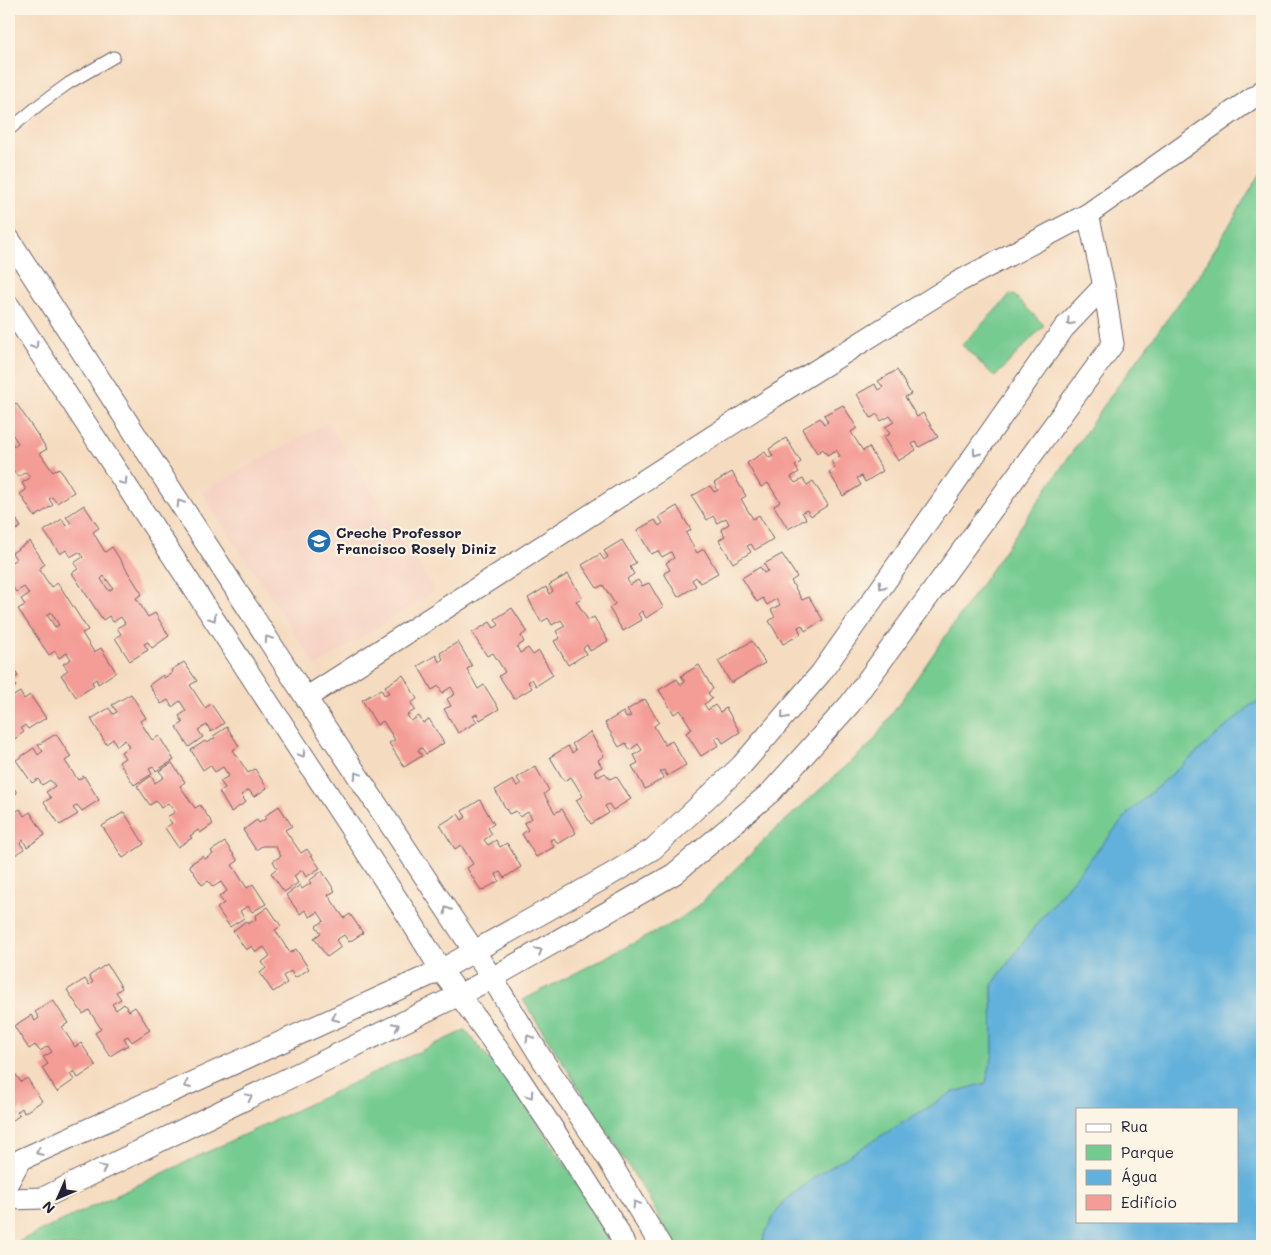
<svg xmlns="http://www.w3.org/2000/svg" width="1271" height="1255" viewBox="0 0 1271 1255" font-family="Mali,sans-serif">
<style>
.built{fill:#f6d2c3}
.green{fill:#74cb90;stroke:#4b7666}
.water{fill:#62b1dc;stroke:#426a8c;fill-rule:evenodd}
.building{fill:#f49c96;fill-rule:evenodd}
.lines{fill:none;stroke-linecap:round;stroke-linejoin:round}
.service-casing{stroke:#6c6369;stroke-width:13}
.minor-casing{stroke:#6c6369;stroke-width:23}
.service{stroke:#fff;stroke-width:11}
.minor{stroke:#fff;stroke-width:21}
.oneway{stroke:#9c9ca7}
.labels{text-anchor:middle;stroke-width:4.5;stroke-linejoin:round;paint-order:stroke}
.poi-label{font-size:14px;font-weight:bold;fill:#22223b;stroke:#fcf5e5;text-anchor:start}
</style>
<rect width="100%" height="100%" fill="#fcf5e5"/>
<filter id="ink" filterUnits="userSpaceOnUse"><feTurbulence type="fractalNoise" baseFrequency=".02" numOctaves="2"/><feDisplacementMap in="SourceGraphic" scale="10" xChannelSelector="R" yChannelSelector="G"/><feConvolveMatrix kernelMatrix="1 2 1 2 8 2 1 2 1" color-interpolation-filters="sRGB"/></filter>
<filter id="wash" filterUnits="userSpaceOnUse"><feTurbulence type="fractalNoise" baseFrequency=".0096" numOctaves="4" result="noise"/><feDisplacementMap in="SourceGraphic" scale="20" xChannelSelector="R" yChannelSelector="G"/><feGaussianBlur stdDeviation="1.12" result="paint"/><feColorMatrix in="noise" values="0 0 0 0 0 0 0 0 0 0 0 0 0 0 0 0 0 1.4 0 .05"/><feComposite in="paint" operator="in"/></filter>
<g filter="url(#wash)">
<rect width="100%" height="100%" fill="#f5dbbf"/>
<polygon class="built" points="328,422 435,591 316,666 201,492"/>
<g class="green">
<polygon points="1262,171 1262,700 1251,705 1131,810 1041,918 992,985 993,1054 986,1083 951,1093 765,1232 762,1246 674,1246 649,1198 523,1000 675,922 698,906 740,865 767,837 872,743 1114,391 1196,280"/>
<polygon points="1012,293 1044,325 995,377 962,345"/>
<polygon points="465,1030 516,1091 573,1176 616,1246 9,1246"/>
</g>
<path class="water" d="M 1262,700 L 1262,1246 L 762,1246 L 765,1232 L 781,1204 L 816,1176 L 951,1093 L 986,1083 L 993,1054 L 992,985 L 1041,918 L 1131,810 L 1251,705 ZM 1077,1109 L 1237,1109 L 1237,1221 L 1077,1221 Z"/>
<g id="blocks">
<g class="building">
<polygon points="897,370 911,394 905,397 917,417 923,413 938,437 919,447 916,442 912,444 916,450 898,461 883,437 890,434 885,427 894,422 890,416 881,421 877,414 871,418 857,394 875,384 878,390 883,387 878,381"/>
<polygon points="16,403 47,449 40,453 53,472 59,468 74,492 57,503 52,497 49,499 53,505 35,517 20,494 26,490 22,483 30,478 26,472 18,477 13,471 9,474 9,439 14,446 18,443 10,431 9,432 9,407"/>
<polygon points="843,405 857,428 851,432 863,451 869,447 883,471 865,482 862,476 857,478 861,485 843,496 829,472 835,468 831,461 840,456 836,450 827,455 823,449 817,453 802,429 820,418 824,424 828,422 824,415"/>
<polygon points="786,438 801,462 795,466 799,472 791,477 795,483 803,479 807,485 813,481 828,505 811,516 807,510 802,512 806,519 788,529 774,506 780,502 768,483 761,487 747,463 765,452 769,458 773,456 769,449"/>
<polygon points="732,472 746,496 741,499 753,519 759,515 773,539 755,550 751,544 747,546 751,552 733,563 719,540 725,536 721,529 729,524 726,518 717,523 713,516 707,520 692,496 710,486 714,492 718,490 714,483"/>
<path d="M 84,505 L 99,528 L 93,532 L 105,552 L 112,547 L 142,594 L 136,598 L 148,617 L 155,613 L 169,636 L 152,648 L 148,642 L 144,644 L 148,650 L 130,661 L 115,638 L 121,634 L 117,628 L 125,623 L 121,617 L 113,622 L 109,616 L 103,620 L 72,573 L 78,569 L 74,563 L 83,557 L 79,552 L 70,557 L 66,550 L 60,554 L 44,531 L 62,519 L 66,526 L 71,523 L 66,517 ZM 104,576 L 113,588 L 109,591 L 101,579 Z"/>
<polygon points="677,506 691,530 686,533 697,553 704,549 718,573 700,583 696,577 692,580 696,586 678,597 664,573 670,570 666,563 674,558 671,552 662,557 658,551 651,554 637,530 655,520 659,526 663,523 659,517"/>
<polygon points="9,508 21,527 9,534"/>
<polygon points="622,540 636,563 630,567 634,574 627,579 630,585 638,580 642,586 649,583 663,607 646,618 642,611 638,614 642,620 623,631 609,608 615,604 603,585 597,588 582,565 600,554 604,560 608,557 604,551"/>
<path d="M 30,541 L 45,564 L 39,569 L 51,587 L 58,583 L 88,630 L 82,633 L 94,652 L 101,648 L 116,672 L 98,684 L 96,679 L 92,682 L 94,686 L 76,697 L 61,675 L 68,670 L 63,664 L 71,659 L 67,653 L 59,658 L 55,651 L 49,655 L 18,609 L 25,605 L 21,599 L 29,594 L 24,587 L 16,592 L 12,586 L 9,588 L 9,557 L 12,562 L 16,559 L 12,553 ZM 51,612 L 59,625 L 55,627 L 47,615 Z"/>
<polygon points="782,554 797,577 791,581 802,600 809,597 823,620 805,631 802,625 798,627 801,634 783,644 769,621 775,617 771,610 780,605 776,599 767,605 763,598 757,602 742,578 760,567 764,573 768,571 764,564"/>
<polygon points="568,574 582,598 576,601 588,620 594,617 608,641 590,651 587,645 583,648 586,654 568,665 554,641 560,638 556,631 565,626 561,620 552,625 548,618 541,622 528,598 546,587 549,594 553,591 549,585"/>
<polygon points="512,608 527,631 521,636 524,642 517,647 520,653 528,648 533,655 539,651 553,675 536,686 532,679 528,682 532,688 514,699 499,676 505,672 493,653 487,656 472,633 490,622 494,628 499,625 495,619"/>
<polygon points="752,641 765,663 731,683 718,661"/>
<polygon points="458,642 472,666 467,669 478,689 484,685 499,709 480,720 477,714 473,716 477,722 458,733 444,709 451,706 447,699 455,694 451,687 442,693 439,686 432,690 418,666 436,655 439,662 443,659 440,653"/>
<polygon points="9,662 18,676 12,680 16,686 9,690"/>
<polygon points="184,662 197,681 190,685 205,708 211,704 224,723 211,732 207,725 198,730 203,737 189,747 176,727 183,723 179,716 186,711 180,701 172,707 168,700 161,704 149,685 163,675 164,678 172,673 171,670"/>
<polygon points="699,665 713,689 708,693 712,699 704,704 708,710 715,705 720,712 726,708 740,732 723,743 719,736 715,739 719,745 701,756 686,733 692,729 680,710 674,714 659,690 677,679 681,685 685,682 681,676"/>
<polygon points="403,675 417,699 411,703 415,710 407,715 411,721 419,716 423,723 429,719 444,743 426,754 422,748 418,750 422,756 404,767 389,743 395,740 383,721 377,725 362,700 381,689 384,695 389,693 385,686"/>
<polygon points="9,692 12,697 20,692 24,699 30,695 46,718 28,729 25,725 21,728 24,732 9,743"/>
<polygon points="131,694 146,718 140,721 152,740 159,736 174,760 156,771 153,766 149,769 152,774 134,785 119,762 125,758 121,752 129,747 125,740 117,746 113,739 106,744 91,719 109,708 113,714 117,712 112,705"/>
<polygon points="645,699 659,722 654,726 665,745 672,741 686,765 667,776 664,770 660,772 664,778 645,789 632,766 638,763 634,755 642,750 638,744 630,750 626,743 619,747 605,723 623,712 626,718 631,716 627,710"/>
<polygon points="227,727 239,746 233,750 248,773 255,769 267,788 254,797 249,790 241,795 246,802 231,812 219,792 225,788 220,781 229,776 223,767 215,772 210,765 203,770 191,750 205,741 207,743 215,738 213,736"/>
<polygon points="590,732 604,756 598,760 602,767 594,771 598,777 605,773 610,779 616,776 631,799 613,810 609,804 605,806 609,813 591,824 576,800 583,796 571,777 564,781 550,757 568,746 572,753 576,750 572,744"/>
<polygon points="56,734 71,757 65,761 78,780 84,776 99,800 82,811 77,805 73,808 78,814 60,825 44,802 51,798 46,792 55,786 50,780 42,785 38,779 32,783 16,760 34,748 38,755 43,751 38,745"/>
<polygon points="172,763 185,782 180,786 195,808 200,805 213,824 200,833 198,830 190,836 192,838 178,847 165,828 172,823 167,817 175,812 168,803 161,808 156,801 150,805 137,786 151,776 155,783 164,777 159,771"/>
<polygon points="535,766 549,790 544,794 555,813 562,809 576,833 558,844 554,838 550,840 554,847 536,857 522,834 528,830 524,823 532,818 528,812 520,817 516,811 509,814 495,790 513,780 516,786 521,784 517,778"/>
<polygon points="9,780 17,793 11,797 15,803 9,808"/>
<polygon points="480,800 494,824 488,828 492,834 484,840 488,845 496,840 500,847 507,843 521,867 504,878 500,872 496,874 499,881 481,891 467,868 473,864 461,845 455,849 440,825 458,814 462,820 466,817 462,811"/>
<polygon points="279,806 292,826 285,830 301,853 307,849 320,868 306,877 302,870 294,876 298,883 284,892 271,873 277,868 273,861 281,856 275,846 262,846 256,850 243,830 257,820 259,823 267,818 265,816"/>
<polygon points="20,809 24,816 30,812 45,835 27,847 23,840 20,843 24,849 9,859 9,811 11,815"/>
<polygon points="124,812 144,844 123,858 102,826"/>
<polygon points="225,842 238,861 232,865 247,888 253,884 266,904 252,912 248,906 240,911 244,918 230,927 217,908 224,903 219,897 227,891 221,882 213,887 208,881 202,885 189,865 203,856 205,859 213,854 211,851"/>
<polygon points="322,871 335,891 328,895 344,918 350,914 363,933 349,942 344,935 336,940 341,947 327,957 314,938 321,933 316,926 324,921 318,912 310,917 305,910 300,914 286,895 300,885 302,889 311,883 309,881"/>
<polygon points="268,907 281,926 275,930 290,953 296,949 309,969 295,978 291,971 283,976 287,983 273,992 260,973 266,968 262,962 270,956 264,947 256,952 252,946 246,950 233,931 246,921 248,924 256,919 255,916"/>
<polygon points="107,964 122,988 116,992 121,999 112,1004 116,1010 124,1004 129,1011 135,1007 150,1030 132,1042 128,1036 124,1038 128,1045 110,1056 95,1033 101,1029 89,1010 83,1014 67,990 85,979 89,985 93,982 89,976"/>
<polygon points="53,1000 68,1023 62,1027 75,1047 81,1043 96,1066 78,1078 74,1071 70,1074 74,1080 57,1092 42,1068 48,1064 43,1057 52,1052 48,1046 40,1051 35,1045 29,1049 14,1026 31,1015 35,1021 39,1018 35,1012"/>
<polygon points="16,1075 21,1082 27,1078 42,1101 24,1113 22,1108 17,1112 20,1115 9,1123 9,1080"/>
</g>
</g>
</g>
<g filter="url(#ink)">
<use href="#blocks" fill-opacity="0" stroke="#6c6369" stroke-width="1"/>
<g class="lines">
<defs>
<polyline id="service" points="9,130 40,104 69,83 114,57"/>
<g id="minor">
<polyline points="9,239 306,698 492,978 542,1059 608,1159 661,1246"/>
<polyline points="9,306 406,913 441,970 515,1072 565,1147 617,1229 625,1246"/>
<polyline points="306,698 780,393 958,282 1088,214 1262,91"/>
<polyline points="9,1181 20,1160 441,970 608,876 653,849 741,766 821,673 1064,328 1104,286"/>
<polyline points="9,1199 43,1198 459,995 492,978 674,874 771,792 850,704 1113,344 1104,286 1088,214"/>
</g>
</defs>
<use href="#service" class="service-casing"/>
<use href="#minor" class="minor-casing"/>
<use href="#service" class="service"/>
<use href="#minor" class="minor"/>
</g>
<defs><path id="oneway-chevron" d="M-2-3.5L2.5 0L-2 3.5" fill="none" stroke-width="1.6" stroke-linecap="round" stroke-linejoin="round" transform="scale(1.25)"/></defs>
<g class="oneway">
<use href="#oneway-chevron" transform="translate(1070 322) rotate(133)"/>
<use href="#oneway-chevron" transform="translate(35 346) rotate(57)"/>
<use href="#oneway-chevron" transform="translate(976 453) rotate(125)"/>
<use href="#oneway-chevron" transform="translate(124 482) rotate(57)"/>
<use href="#oneway-chevron" transform="translate(180 503) rotate(-123)"/>
<use href="#oneway-chevron" transform="translate(882 586) rotate(125)"/>
<use href="#oneway-chevron" transform="translate(213 618) rotate(57)"/>
<use href="#oneway-chevron" transform="translate(268 639) rotate(-123)"/>
<use href="#oneway-chevron" transform="translate(784 716) rotate(131)"/>
<use href="#oneway-chevron" transform="translate(302 754) rotate(57)"/>
<use href="#oneway-chevron" transform="translate(357 775) rotate(-124)"/>
<use href="#oneway-chevron" transform="translate(447 910) rotate(-123)"/>
<use href="#oneway-chevron" transform="translate(539 951) rotate(-30)"/>
<use href="#oneway-chevron" transform="translate(335 1018) rotate(155)"/>
<use href="#oneway-chevron" transform="translate(396 1026) rotate(-26)"/>
<use href="#oneway-chevron" transform="translate(529 1038) rotate(-121)"/>
<use href="#oneway-chevron" transform="translate(187 1085) rotate(156)"/>
<use href="#oneway-chevron" transform="translate(530 1095) rotate(56)"/>
<use href="#oneway-chevron" transform="translate(249 1097) rotate(-26)"/>
<use href="#oneway-chevron" transform="translate(39 1152) rotate(156)"/>
<use href="#oneway-chevron" transform="translate(103 1168) rotate(-26)"/>
<use href="#oneway-chevron" transform="translate(636 1204) rotate(-121)"/>
</g>
</g>
<defs>
<symbol id="school-disc" viewBox="-11 -11 22 22"><circle r="9.5" fill="#1f6fb2" stroke="#fcf5e5"/><path d="M0-5L7-2L0 1L-7-2ZM-4 1L0 2.5L4 1V4Q0 6-4 4Z" fill="#fff"/></symbol>
</defs>
<g fill-rule="evenodd">
<use href="#school-disc" x="305" y="527" width="28" height="28"/>
</g>
<g class="labels">
<g class="poi-label">
<text x="336" y="538">Creche Professor<tspan x="336" dy="16">Francisco Rosely Diniz</tspan></text>
</g>
</g>
<rect width="1271" height="1255" fill="none" stroke="#fcf5e5" stroke-width="30"/>
<rect x="1076" y="1108" width="162" height="115" fill="#fcf5e5" stroke="#a5a1a1"/>
<rect x="1086" y="1124" width="25" height="8" fill="#ffffff" stroke="#a5a1a1"/>
<text x="1121" y="1132" font-size="15" fill="#22223b">Rua</text>
<rect x="1086" y="1145" width="25" height="15" fill="#74cb90" stroke="#a5a1a1"/>
<text x="1121" y="1158" font-size="15" fill="#22223b">Parque</text>
<rect x="1086" y="1170" width="25" height="15" fill="#62b1dc" stroke="#a5a1a1"/>
<text x="1121" y="1182" font-size="15" fill="#22223b">Água</text>
<rect x="1086" y="1195" width="25" height="15" fill="#f49c96" stroke="#a5a1a1"/>
<text x="1121" y="1208" font-size="15" fill="#22223b">Edifício</text>
<g transform="translate(58 1198) rotate(225)" stroke="#fcf5e5" stroke-width="4" paint-order="stroke">
<path d="M0-4L9 19L0 12L-9 19Z" fill="#22223b"/>
<text y="-8" font-size="14" font-weight="bold" text-anchor="middle" fill="#22223b">N</text>
</g>
</svg>
